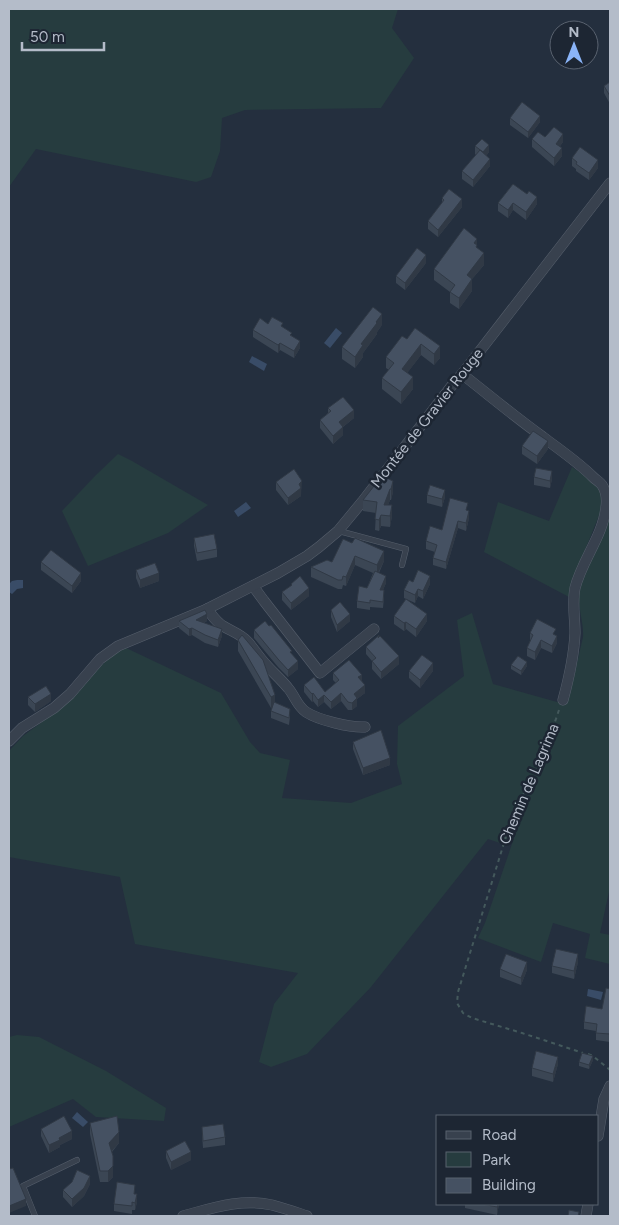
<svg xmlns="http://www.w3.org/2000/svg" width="619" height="1225" viewBox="0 0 619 1225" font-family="Figtree,sans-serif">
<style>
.green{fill:#263c3f}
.water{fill:#394c67}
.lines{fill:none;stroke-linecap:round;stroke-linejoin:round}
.lane-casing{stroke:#565f6c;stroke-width:6}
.street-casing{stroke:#565f6c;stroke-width:11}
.path{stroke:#44595c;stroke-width:2;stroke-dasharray:4 4;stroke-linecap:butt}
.lane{stroke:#38414e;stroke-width:5}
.street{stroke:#38414e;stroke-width:10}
.wall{fill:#3b4654}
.shaded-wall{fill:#303945}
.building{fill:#455162;stroke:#303945}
.labels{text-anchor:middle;stroke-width:5;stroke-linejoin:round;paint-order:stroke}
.street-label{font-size:15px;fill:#b4bcc9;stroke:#1d2633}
</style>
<rect width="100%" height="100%" fill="#242f3e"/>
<g class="green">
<polygon points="9,9 398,9 392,28 414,58 381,108 245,110 222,118 220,151 211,177 196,182 36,149 9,187"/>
<polygon points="118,454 132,461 208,505 168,533 88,566 62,511 95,476"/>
<path d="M 572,467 C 588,478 600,483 604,503 L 573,580 L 569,597 L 484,552 L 498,502 L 549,521 Z"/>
<path d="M 609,517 L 610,517 L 610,887 L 600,933 L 610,935 L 610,968 L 610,964 L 585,958 L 590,934 L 553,923 L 541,962 L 478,938 L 485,923 L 515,835 L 500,843 L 488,839 L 371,987 L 307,1054 L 271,1067 L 259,1062 L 274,1004 L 298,973 L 135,944 L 120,877 L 9,857 L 9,751 L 23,736 L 42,722 L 122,646 L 221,693 L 250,742 L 260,753 L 290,760 L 282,798 L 351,803 L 402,784 L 397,764 L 398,726 L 464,676 L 457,620 L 472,613 L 493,684 L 557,702 L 569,698 L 583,637 C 584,623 578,609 579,594 C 581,570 599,539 609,517 Z"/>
<polygon points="17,1035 39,1037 106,1071 166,1108 164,1121 96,1117 73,1099 9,1127 9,1037"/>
</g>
<g class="water">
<polygon points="336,328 342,333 330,348 324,343"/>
<polygon points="252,356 267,364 264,371 249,362"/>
<polygon points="246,502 251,508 238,517 234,511"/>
<polygon points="17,580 23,580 23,588 17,589 12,594 9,592 9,584 12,581"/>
<polygon points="588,989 603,992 601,1000 587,996"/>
<polygon points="77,1112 88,1122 83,1127 72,1118"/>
</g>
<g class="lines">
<defs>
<g id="lane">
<polyline points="339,531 406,549 402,565"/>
<polyline points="35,1216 23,1186 77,1160"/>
</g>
<g id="street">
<path d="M 462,374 C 489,395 515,417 543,437 C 560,450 578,462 593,477 C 596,480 600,482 602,485 C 606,491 607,500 606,507 C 603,536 582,560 575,588 C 572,603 575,618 575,633 C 574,656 569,678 563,700"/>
<polyline points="253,586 264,601 320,673 374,629"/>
<path d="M 207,609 C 212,615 216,622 223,626 C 231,631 241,634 248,642 C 253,648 257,654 262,660 C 270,670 280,678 288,688 C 295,696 297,706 306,712 C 318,720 351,728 365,727"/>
<polyline points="9,741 22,728 54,708 70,694 100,659 118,646 207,609 278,573 307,556 319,547 338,531 362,502 453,384 462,374 610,183"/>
<polyline points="598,1136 604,1099 610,1086"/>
<path d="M 183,1216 C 213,1208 241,1198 272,1205 C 284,1208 295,1212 307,1216"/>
<polyline points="586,1216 588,1204"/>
</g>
</defs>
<use href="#lane" class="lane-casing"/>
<use href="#street" class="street-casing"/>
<g class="path">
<polyline points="559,710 545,751 524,793 508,830 458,992 457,1003 463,1013 472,1018 522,1033 583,1053"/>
<polyline points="588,1054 593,1056 610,1070"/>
</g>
<use href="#lane" class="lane"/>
<use href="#street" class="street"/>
</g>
<g class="wall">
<polygon points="610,82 610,104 604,93 604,86"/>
<polygon points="510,118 540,122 528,138 510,125"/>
<polygon points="545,137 563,142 560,146 562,156 554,166 532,147 532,139"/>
<polygon points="475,146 489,152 486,156 490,166 473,187 462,179 462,171 476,155 475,154"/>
<polygon points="572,158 598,168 589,180 576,171 576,169 572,166"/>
<polygon points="513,184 537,204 526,220 513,210 508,218 498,211 498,203"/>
<polygon points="442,198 462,207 438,237 428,229 428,221 442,203"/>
<polygon points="477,248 484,265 472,279 472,291 459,309 450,303 450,292 434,280 434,269"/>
<polygon points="426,263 405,290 396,283 396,276"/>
<polygon points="268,324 283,327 292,336 300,348 294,358 280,350 278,353 253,337 253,330"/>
<polygon points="382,325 377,332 377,334 363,353 363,357 355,368 342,359 342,347"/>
<polygon points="415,328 440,358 434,365 421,355 407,373 413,389 401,404 382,389 382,378 389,370 386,368 386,357 407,339"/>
<polygon points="328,408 354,418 343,427 343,435 333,444 320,428 320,420 328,413"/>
<polygon points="522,446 548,449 537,464 522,454"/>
<polygon points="534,477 552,479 550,488 534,485"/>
<polygon points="393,481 393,492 391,500 390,500 388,505 392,516 390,527 381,526 379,531 375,530 376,513 363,511 363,500"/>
<polygon points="276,482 302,489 301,489 301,496 288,505 276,490"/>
<polygon points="427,495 445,497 442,507 427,503"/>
<polygon points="468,510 469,518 466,531 458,528 446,569 433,565 433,558 435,552 426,549 426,541"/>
<polygon points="194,538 217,549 217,557 197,561 194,546"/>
<polygon points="343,539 384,561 379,573 386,583 383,590 384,597 383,608 370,607 370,610 357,608 357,601 367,588 373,573 355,565 346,586 343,585 342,589 338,589 311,577 311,567 332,562"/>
<polygon points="41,562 81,581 72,593 41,570"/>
<polygon points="136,570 159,581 140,588 136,578"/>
<polygon points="413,582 430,584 423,599 418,596 415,603 404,598 404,590"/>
<polygon points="291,584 309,596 291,610 282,600 282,592 291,586"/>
<polygon points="331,610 350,621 337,632 331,617"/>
<polygon points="394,616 427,621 416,637 406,629 404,631 394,624"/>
<polygon points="179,621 207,621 204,623 222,636 218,647 205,643 192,635 189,636 179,628"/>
<polygon points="254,630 292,654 298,669 288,677 278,667 254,638"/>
<polygon points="530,633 556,635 557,643 552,653 541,648 535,660 527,656 527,648 530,641"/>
<polygon points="379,638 399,664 381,679 372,669 372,661 366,654 366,647"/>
<polygon points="238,640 275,702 290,716 289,725 271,718 271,711 273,707 271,708 238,651"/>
<polygon points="511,665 527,666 521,675 511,669"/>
<polygon points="409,671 433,671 420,688 409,678"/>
<polygon points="333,673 362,681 365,693 357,699 357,706 352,710 348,710 341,701 331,709 324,702 318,707 313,701 312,702 304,692 304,685 325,692 336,683 333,680"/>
<polygon points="28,697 51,701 35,712 28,705"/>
<polygon points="353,742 390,765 363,775 353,749"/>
<polygon points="578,962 574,979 552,973 552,966"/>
<polygon points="500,969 527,970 521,985 500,977"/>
<polygon points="610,989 610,1042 596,1040 596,1031 584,1029 584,1022 602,1009"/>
<polygon points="593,1060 589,1069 579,1066 579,1062"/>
<polygon points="558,1064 553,1082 532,1076 532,1068"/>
<polygon points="90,1123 119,1143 112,1152 113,1177 108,1182 100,1182 90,1134"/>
<polygon points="202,1127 225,1137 225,1145 203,1148 202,1135"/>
<polygon points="41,1129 72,1139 60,1145 60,1147 49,1153 41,1136"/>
<polygon points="166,1151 191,1160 171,1170 166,1158"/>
<polygon points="90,1184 84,1196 72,1207 63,1197 63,1190"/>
<polygon points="135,1194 137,1202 135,1210 132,1210 132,1214 114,1211 114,1204"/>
<polygon points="465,1204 499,1204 497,1215 465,1208"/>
</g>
<g class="shaded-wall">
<polygon points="540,116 540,122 528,138 528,132"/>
<polygon points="563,134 563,142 556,151 556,144"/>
<polygon points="489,145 489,152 483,160 483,152"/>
<polygon points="562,148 562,156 554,166 554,158"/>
<polygon points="490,159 490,166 473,187 473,180"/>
<polygon points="598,160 598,168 589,180 589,173"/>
<polygon points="537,197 537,204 526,220 526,212"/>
<polygon points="462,199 462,207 438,237 438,230"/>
<polygon points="513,203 513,210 508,218 508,210"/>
<polygon points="477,239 477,256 474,243"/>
<polygon points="484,253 484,265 472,279 472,291 459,309 459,298 467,275"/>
<polygon points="426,255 426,263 405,290 405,283"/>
<polygon points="382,314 382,325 377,332 377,334 363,353 363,357 355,368 355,357 361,344"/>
<polygon points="300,341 300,348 294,358 294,351"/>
<polygon points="280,343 280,350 278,353 278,345"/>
<polygon points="421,344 421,355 402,380 402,369"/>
<polygon points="440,346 440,358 434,365 434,354"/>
<polygon points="413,377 413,389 401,404 401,392"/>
<polygon points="354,410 354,418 339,430 339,422"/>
<polygon points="343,427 343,435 333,444 333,436"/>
<polygon points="548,441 548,449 537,464 537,456"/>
<polygon points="552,471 552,479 550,488 550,481"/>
<polygon points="302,481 301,496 288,505 288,498 299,484"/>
<polygon points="393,481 393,492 391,500 391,489"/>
<polygon points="390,489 390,500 384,516 384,505"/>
<polygon points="445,490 445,497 442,507 442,499"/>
<polygon points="392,505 392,516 390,527 390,516"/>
<polygon points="469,511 469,518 466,531 466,523"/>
<polygon points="381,515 381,526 379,531 379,520"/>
<polygon points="458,521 458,528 446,569 446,562"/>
<polygon points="384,551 384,561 377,575 377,565"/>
<polygon points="355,556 355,565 346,586 346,577"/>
<polygon points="81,573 81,581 72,593 72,586"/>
<polygon points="159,573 159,581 140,588 140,580"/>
<polygon points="386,576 386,583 380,597 380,590"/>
<polygon points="430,576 430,584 423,599 423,591"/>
<polygon points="309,588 309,596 291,610 291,603"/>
<polygon points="418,589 418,596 415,603 415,595"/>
<polygon points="207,614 207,621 196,627 196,620"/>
<polygon points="350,614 350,621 337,632 337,625"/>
<polygon points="427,614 427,621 416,637 416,629"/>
<polygon points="406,622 406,629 404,631 404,623"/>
<polygon points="192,628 192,635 189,636 189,629"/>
<polygon points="222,629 222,636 218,647 218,640"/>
<polygon points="557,636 557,643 552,653 552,646"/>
<polygon points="541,640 541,648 535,660 535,652"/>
<polygon points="399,656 399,664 381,679 381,672"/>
<polygon points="298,661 298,669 288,677 288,670"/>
<polygon points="527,662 527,666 521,675 521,671"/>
<polygon points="433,663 433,671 420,688 420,680"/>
<polygon points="362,675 362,682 358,677"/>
<polygon points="365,685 365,693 357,699 357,706 352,710 352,703 354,694"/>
<polygon points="313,693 313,701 312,702 312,694"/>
<polygon points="341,693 341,701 331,709 331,702"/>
<polygon points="51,694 51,701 35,712 35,704"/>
<polygon points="275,695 275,706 271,708 271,697"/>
<polygon points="324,695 324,702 318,707 318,700"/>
<polygon points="390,758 390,765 363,775 363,768"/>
<polygon points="578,954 578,962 574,979 574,971"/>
<polygon points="527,962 527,970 521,985 521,978"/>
<polygon points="593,1056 593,1060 589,1069 589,1065"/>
<polygon points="558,1057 558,1064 553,1082 553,1074"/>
<polygon points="72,1131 72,1139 60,1145 60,1147 49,1153 49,1145 59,1138"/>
<polygon points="119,1132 119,1143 109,1154 109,1143"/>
<polygon points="191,1152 191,1160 171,1170 171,1162"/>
<polygon points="113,1156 113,1177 108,1182 108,1171"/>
<polygon points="90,1176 90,1184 84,1196 72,1207 72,1199"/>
<polygon points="137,1194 137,1202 135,1210 135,1203"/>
<polygon points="26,1199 26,1206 9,1213 9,1206"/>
<polygon points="498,1204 499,1204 497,1215 497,1207"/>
</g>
<g class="building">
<polygon points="610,82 610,96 604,86"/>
<polygon points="522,102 540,116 528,132 510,118"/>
<polygon points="554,127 563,134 556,144 562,148 554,158 532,139 538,132 545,137"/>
<polygon points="482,139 489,145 483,152 475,146"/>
<polygon points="580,147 598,160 589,173 576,164 577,162 572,158"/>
<polygon points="480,150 490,159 473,180 462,171"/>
<polygon points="513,184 527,194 529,191 537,197 526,212 513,203 508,210 498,203"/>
<polygon points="449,189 462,199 438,230 428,221 444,200 442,198"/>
<polygon points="464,228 477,239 474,243 477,245 476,247 484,253 467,275 472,279 459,298 450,292 455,285 434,269"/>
<polygon points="417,248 426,255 405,283 396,276"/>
<polygon points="373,307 382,314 376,322 377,323 361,344 363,345 355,357 342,347"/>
<polygon points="272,317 283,323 281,326 292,333 290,335 300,341 294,351 280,343 278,345 253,330 260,318 268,324"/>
<polygon points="415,328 440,346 434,354 421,344 402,369 413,377 401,392 382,378 394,363 386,357 402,336 407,339"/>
<polygon points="343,397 354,410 339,422 343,427 333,436 320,420 331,411 328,408"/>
<polygon points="533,431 548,441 537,456 522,446"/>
<polygon points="536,468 552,471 550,481 534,477"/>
<polygon points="294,469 302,481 299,484 301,488 288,498 276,482"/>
<polygon points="382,476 393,481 391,489 390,489 384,505 392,505 390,516 381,515 379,520 375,519 377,502 363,500"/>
<polygon points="430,485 445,490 442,499 427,495"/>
<polygon points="450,498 468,503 466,510 469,511 466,523 458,521 446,562 433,558 437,545 426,541 430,526 442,530"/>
<polygon points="214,534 217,549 197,553 194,538"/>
<polygon points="355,538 384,551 377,565 355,556 346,577 343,576 342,580 338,580 311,567 327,560 332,562 343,539 352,543"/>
<polygon points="51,550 81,573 72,586 41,562"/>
<polygon points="155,563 159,573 140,580 136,570"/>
<polygon points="418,570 430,576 423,591 418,589 415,595 404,590 409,580 413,582"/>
<polygon points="375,571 386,576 380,590 384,590 383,602 370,600 370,603 357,601 359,586 367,588"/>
<polygon points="300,576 309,588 291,603 282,592 292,585 291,584"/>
<polygon points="406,599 427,614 416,629 406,622 404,623 394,616"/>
<polygon points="340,602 350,614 337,625 331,610"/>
<polygon points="205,610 207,614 196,620 222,629 218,640 205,635 192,628 189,629 179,621"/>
<polygon points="537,619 556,629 553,634 557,636 552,646 541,640 535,652 527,648 533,635 530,633"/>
<polygon points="265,621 269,626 271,625 292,651 290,652 298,661 288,670 278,659 254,630"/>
<polygon points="242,635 263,660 275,695 271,697 238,640"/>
<polygon points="379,635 378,638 380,636 399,656 381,672 372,661 376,658 366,647"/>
<polygon points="422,655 433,663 420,680 409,671"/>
<polygon points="518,656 527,662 521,671 511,665"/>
<polygon points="349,660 362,675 358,677 365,685 354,694 357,698 352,703 348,702 341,693 331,702 324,695 318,700 313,693 312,694 304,685 314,677 325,692 339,680 333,673"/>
<polygon points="46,686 51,694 35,704 28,697"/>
<polygon points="274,702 290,709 289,718 271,711"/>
<polygon points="381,730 390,758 363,768 353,742"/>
<polygon points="556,949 578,954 574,971 552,966"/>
<polygon points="506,954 527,962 521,978 500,969"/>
<polygon points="606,988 610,989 610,1034 596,1033 597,1024 584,1022 586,1006 602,1009"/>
<polygon points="536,1051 558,1057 553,1074 532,1068"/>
<polygon points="582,1053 593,1056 589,1065 579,1062"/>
<polygon points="64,1116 72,1131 59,1138 60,1140 49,1145 41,1129"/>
<polygon points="117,1116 119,1132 109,1143 113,1156 113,1166 108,1171 100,1171 90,1123"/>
<polygon points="223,1124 225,1137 203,1141 202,1127"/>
<polygon points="185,1141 191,1152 171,1162 166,1151"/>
<polygon points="13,1168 26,1199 9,1206 9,1169"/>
<polygon points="77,1170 90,1176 84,1188 72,1199 63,1190 72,1182"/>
<polygon points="117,1182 135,1185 134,1194 137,1194 135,1203 132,1202 132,1206 114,1204"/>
<polygon points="482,1204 498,1204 497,1207"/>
<polygon points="569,1210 579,1212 578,1216 568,1216"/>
</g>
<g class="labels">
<g class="street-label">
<text transform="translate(427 418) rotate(-52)" y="5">Montée de Gravier Rouge</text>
<text transform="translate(529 784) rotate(-67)" y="5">Chemin de Lagrima</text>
</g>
</g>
<rect width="619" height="1225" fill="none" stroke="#b4bcc9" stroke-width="20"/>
<rect x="436" y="1115" width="162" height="90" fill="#1d2633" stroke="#59626f"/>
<rect x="446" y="1131" width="25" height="8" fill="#38414e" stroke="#59626f"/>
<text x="482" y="1140" font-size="15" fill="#b4bcc9">Road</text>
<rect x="446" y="1152" width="25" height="15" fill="#263c3f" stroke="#59626f"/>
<text x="482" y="1165" font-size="15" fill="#b4bcc9">Park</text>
<rect x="446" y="1178" width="25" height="15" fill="#455162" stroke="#59626f"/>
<text x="482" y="1190" font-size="15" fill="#b4bcc9">Building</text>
<g transform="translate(574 45)"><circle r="24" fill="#1d2633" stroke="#59626f"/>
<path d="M0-4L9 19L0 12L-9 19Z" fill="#8ab4f8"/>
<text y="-8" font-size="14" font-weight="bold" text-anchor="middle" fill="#b4bcc9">N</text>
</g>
<path d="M22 42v8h82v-8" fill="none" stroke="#b4bcc9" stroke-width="2.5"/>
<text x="30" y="42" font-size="15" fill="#b4bcc9" stroke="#1d2633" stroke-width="4" paint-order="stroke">50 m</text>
</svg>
